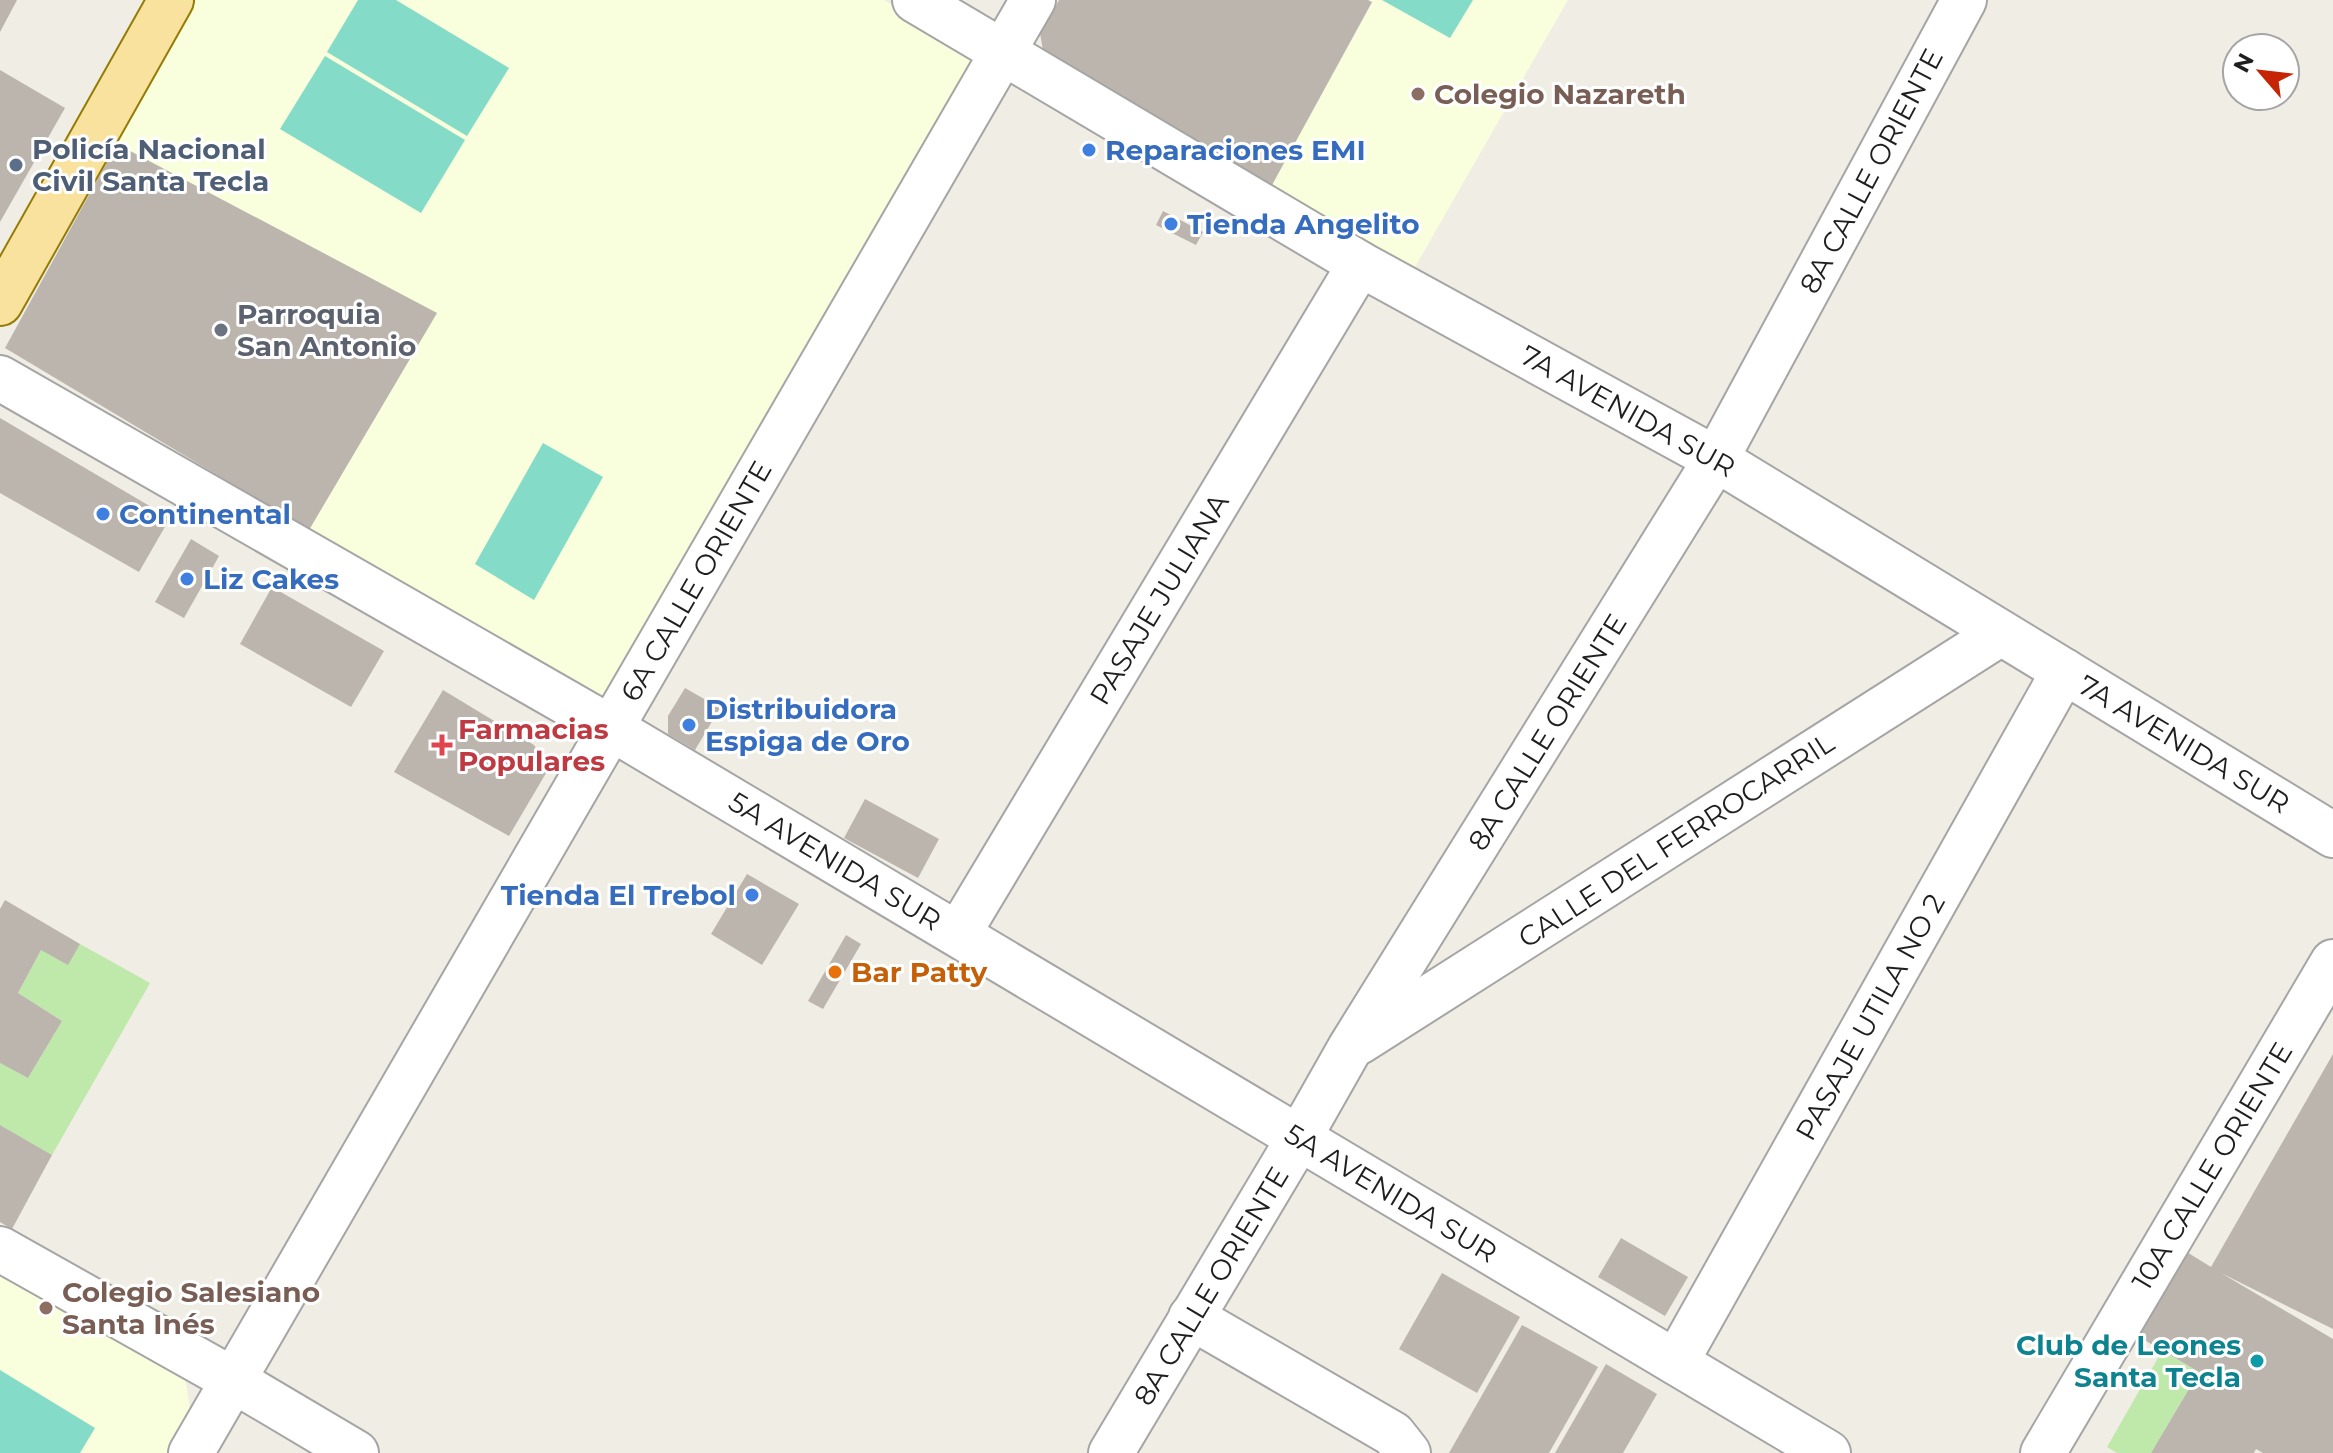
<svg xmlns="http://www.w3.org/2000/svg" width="2333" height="1453" viewBox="0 0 2333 1453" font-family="Montserrat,sans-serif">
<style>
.education{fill:#f9fedd}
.grass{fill:#bfe8ab}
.pitch{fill:#84dcc8}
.building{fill:#bbb5ad}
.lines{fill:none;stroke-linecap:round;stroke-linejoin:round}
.minor-casing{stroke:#a5a5a5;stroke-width:48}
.major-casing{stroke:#947b04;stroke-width:48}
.minor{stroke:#fff;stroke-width:44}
.major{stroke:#f9e19e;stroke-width:44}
.education-dot{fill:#8d6e63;stroke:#fff;stroke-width:3}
.shop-dot{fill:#3f7fe0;stroke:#fff;stroke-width:3}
.service-dot{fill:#5c6f8a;stroke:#fff;stroke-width:3}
.worship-dot{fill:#6b7280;stroke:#fff;stroke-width:3}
.health-dot{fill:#e0444e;stroke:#fff;stroke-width:3}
.food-dot{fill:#e8710a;stroke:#fff;stroke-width:3}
.culture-dot{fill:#0f9aa8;stroke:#fff;stroke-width:3}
.labels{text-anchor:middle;stroke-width:6;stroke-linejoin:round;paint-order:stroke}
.education-label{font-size:28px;font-weight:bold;fill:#785e54;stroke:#fff;text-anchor:start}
.service-label{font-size:28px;font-weight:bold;fill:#4e5e75;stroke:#fff;text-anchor:start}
.shop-label{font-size:28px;font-weight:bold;fill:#366cbe;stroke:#fff;text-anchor:start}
.street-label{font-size:28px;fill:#1e1e1e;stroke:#fff}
.worship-label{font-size:28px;font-weight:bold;fill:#5b616d;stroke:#fff;text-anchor:start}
.health-label{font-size:28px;font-weight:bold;fill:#be3a42;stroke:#fff;text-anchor:start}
.food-label{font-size:28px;font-weight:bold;fill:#c56008;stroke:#fff;text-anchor:start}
.culture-label{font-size:28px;font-weight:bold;fill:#0d838f;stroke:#fff;text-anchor:end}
</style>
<rect width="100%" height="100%" fill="#efede4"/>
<g class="education">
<polygon points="196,0 884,0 982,55 606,710 309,530 437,313 117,144"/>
<polygon points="1368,0 1568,0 1414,269 1272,185 1372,3"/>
<polygon points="0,1254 183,1362 192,1423 175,1453 0,1453"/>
</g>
<g class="grass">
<polygon points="80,944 150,983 52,1155 0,1125 0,1063 28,1078 62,1021 18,993 41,950"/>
<polygon points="2162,1351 2199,1372 2151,1453 2117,1453 2107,1447"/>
</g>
<g class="pitch">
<polygon points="358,0 396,0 509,68 467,136 327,52"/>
<polygon points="1382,0 1473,0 1450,38"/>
<polygon points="325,56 465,140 421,213 280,129"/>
<polygon points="543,443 603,477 534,600 475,564"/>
<polygon points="0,1370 95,1428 80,1453 0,1453"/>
</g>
<g class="building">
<polygon points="0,0 17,0 0,32"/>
<polygon points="1059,0 1368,0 1372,2 1272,185 1044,56 1040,33"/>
<polygon points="0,70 65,108 0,222"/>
<polygon points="117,144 437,313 309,530 5,348"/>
<polygon points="1163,211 1203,232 1196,245 1156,225"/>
<polygon points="0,418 170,518 139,572 0,493"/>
<polygon points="191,539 219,556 184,618 155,602"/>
<polygon points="272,587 384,651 351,707 240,644"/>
<polygon points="685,688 720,708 695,750 668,734 668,716"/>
<polygon points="443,690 534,745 549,768 509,836 394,772"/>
<polygon points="865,799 939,839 918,878 844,838"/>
<polygon points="747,874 799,904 762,965 711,934"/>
<polygon points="5,900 80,944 68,965 41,950 18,993 62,1021 28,1078 0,1063 0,909"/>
<polygon points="846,935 861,944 823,1009 808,1001"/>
<polygon points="2333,1054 2333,1329 2221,1273 2333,1339 2333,1453 2263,1453 2256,1449 2254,1453 2151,1453 2199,1372 2134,1334 2182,1249 2211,1267"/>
<polygon points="0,1125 52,1155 12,1229 0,1222"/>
<polygon points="1621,1238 1688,1277 1665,1316 1598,1277"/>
<polygon points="1442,1273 1520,1317 1477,1393 1399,1349"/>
<polygon points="1522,1325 1598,1367 1549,1453 1449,1453"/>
<polygon points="1606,1364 1657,1394 1623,1453 1555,1453"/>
</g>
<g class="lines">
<defs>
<g id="minor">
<polyline points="915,0 1360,264 1716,459 2333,835"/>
<polyline points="0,378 611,728 1828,1453"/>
<polyline points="958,934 1360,264"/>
<polyline points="1359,1042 2001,633"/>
<polyline points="0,1249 233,1380 356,1453"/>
<polyline points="1191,1317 1393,1434 1408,1453"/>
<polyline points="1676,1362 2064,671"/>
<polyline points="191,1453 1033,0"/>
<polyline points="1111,1453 1299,1138 1350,1048 1716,459 1964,0"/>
<polyline points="2043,1453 2333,962"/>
</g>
<polyline id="major" points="0,303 171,0"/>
</defs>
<use href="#minor" class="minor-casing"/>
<use href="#major" class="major-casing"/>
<use href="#minor" class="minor"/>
<use href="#major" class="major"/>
</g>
<g class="education-dot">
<circle cx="1418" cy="94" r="8"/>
<circle cx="46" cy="1308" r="8"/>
</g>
<g class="shop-dot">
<circle cx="1089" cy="150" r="8"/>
<circle cx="1171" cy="224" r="8"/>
<circle cx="103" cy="514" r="8"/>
<circle cx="187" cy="579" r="8"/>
<circle cx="689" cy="725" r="8"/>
<circle cx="752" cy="895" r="8"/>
</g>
<circle class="service-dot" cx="16" cy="165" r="8"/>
<circle class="worship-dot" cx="221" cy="330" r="8"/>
<path class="health-dot" d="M438 733h8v8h8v8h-8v8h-8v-8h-8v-8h8z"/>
<circle class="food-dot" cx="835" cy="972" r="8"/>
<circle class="culture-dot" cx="2257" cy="1361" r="8"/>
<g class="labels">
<g class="education-label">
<text x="1434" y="104">Colegio Nazareth</text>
<text x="62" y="1302">Colegio Salesiano<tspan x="62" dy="32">Santa Inés</tspan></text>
</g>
<g class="service-label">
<text x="32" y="159">Policía Nacional<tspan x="32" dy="32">Civil Santa Tecla</tspan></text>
</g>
<g class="shop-label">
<text x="1105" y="160">Reparaciones EMI</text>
<text x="1187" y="234">Tienda Angelito</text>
<text x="119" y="524">Continental</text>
<text x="203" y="589">Liz Cakes</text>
<text x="705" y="719">Distribuidora<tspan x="705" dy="32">Espiga de Oro</tspan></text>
<text x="736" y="905" text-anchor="end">Tienda El Trebol</text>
</g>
<g class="street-label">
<text transform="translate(1871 171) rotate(-62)" y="10">8A CALLE ORIENTE</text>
<text transform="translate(1628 411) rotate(29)" y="10">7A AVENIDA SUR</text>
<text transform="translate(696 581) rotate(-60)" y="10">6A CALLE ORIENTE</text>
<text transform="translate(1159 599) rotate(-59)" y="10">PASAJE JULIANA</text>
<text transform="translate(1547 732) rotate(-58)" y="10">8A CALLE ORIENTE</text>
<text transform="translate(2184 744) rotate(31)" y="10">7A AVENIDA SUR</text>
<text transform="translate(1676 840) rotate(-33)" y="10">CALLE DEL FERROCARRIL</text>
<text transform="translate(835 861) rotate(31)" y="10">5A AVENIDA SUR</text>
<text transform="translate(1870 1017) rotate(-61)" y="10">PASAJE UTILA NO 2</text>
<text transform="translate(2212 1166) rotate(-59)" y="10">10A CALLE ORIENTE</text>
<text transform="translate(1391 1193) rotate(31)" y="10">5A AVENIDA SUR</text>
<text transform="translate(1211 1286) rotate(-59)" y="10">8A CALLE ORIENTE</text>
</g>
<g class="worship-label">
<text x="237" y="324">Parroquia<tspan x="237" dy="32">San Antonio</tspan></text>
</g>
<g class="health-label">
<text x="458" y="739">Farmacias<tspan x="458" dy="32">Populares</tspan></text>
</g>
<g class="food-label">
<text x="851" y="982">Bar Patty</text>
</g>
<g class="culture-label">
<text x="2241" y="1355">Club de Leones<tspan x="2241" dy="32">Santa Tecla</tspan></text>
</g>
</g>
<g transform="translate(2261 72) rotate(298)"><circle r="38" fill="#ffffff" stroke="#a5a5a5" stroke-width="2"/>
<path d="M0-6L14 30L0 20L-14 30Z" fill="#c72405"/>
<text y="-12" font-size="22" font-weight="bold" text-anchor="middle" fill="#1e1e1e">N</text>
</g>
</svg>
